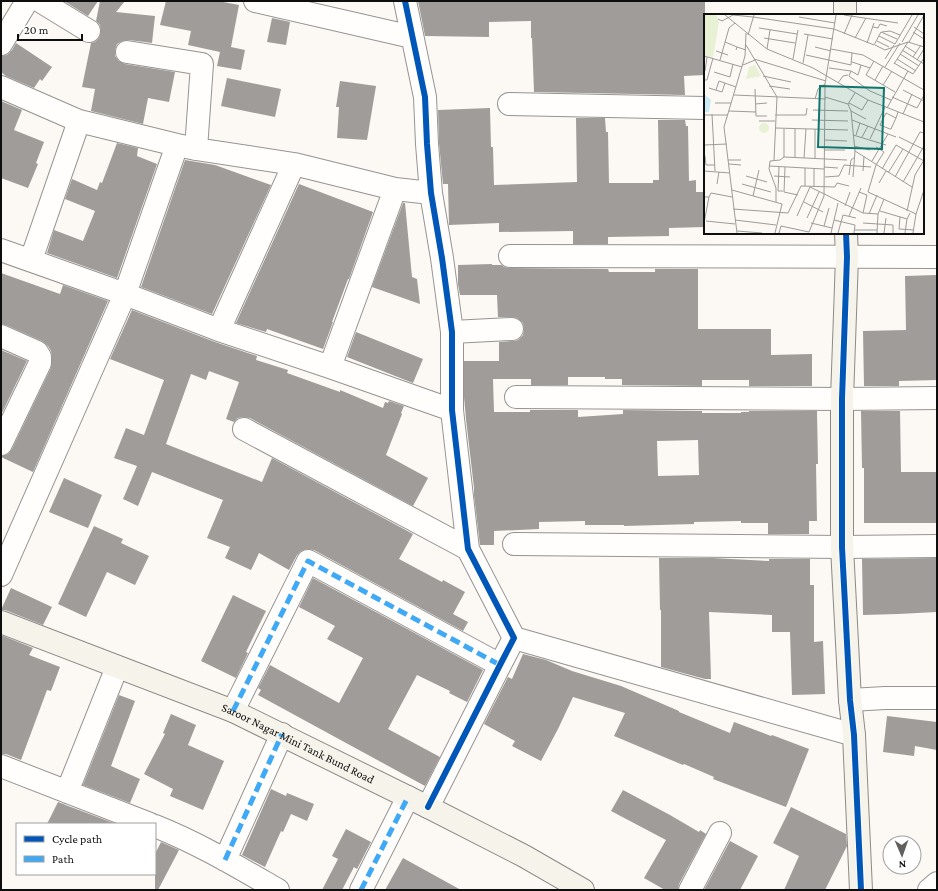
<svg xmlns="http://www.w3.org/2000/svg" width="938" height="891" font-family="'Crimson Pro',serif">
<rect width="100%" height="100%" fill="#fcf9f4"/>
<path fill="#9f9c99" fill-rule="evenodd" d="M64 1H98L88 16Z
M100 1H125L116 12 155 16 152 43 129 40 122 41 117 44 115 50V56L119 61 125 64 175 72 169 102 148 98 143 124 91 111 95 89 82 87 91 43 95 42 99 38 101 32 100 25 96 21Z
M166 1H218L239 5 231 47 245 50 241 70 217 66 220 52 188 45 191 31 160 25Z
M418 1H705V75L684 76 685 95 534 92 532 38H531V21L489 22V37L425 36Z
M272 18 290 22 286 45 267 42Z
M16 43 52 67 42 81 40 79 34 88 6 76 1 72V56L7 55 12 50Z
M227 78 281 89 275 117 221 106Z
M340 81 376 86 367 140 337 138 339 107H336Z
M1 101 22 110 14 130 44 142 36 163 38 164 28 188 1 178Z
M490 108 491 147H493L494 185 577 182 576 118H605L606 132H608L609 183H653V180H659L658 120H685L686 126H688L689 181 696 180V192H705V227L669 228V236L608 237V244H573V231L499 232V223L449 225 448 184H443L439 143 438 110Z
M117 143 138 148 137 156 157 164 117 278 47 253 54 230 83 241 95 211 65 199 72 179 97 190 100 182 102 183Z
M185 160 215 165 271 185 212 314 141 287Z
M299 184 373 212 349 279H348L332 322H333L323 349 267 329 266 332 236 323Z
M403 203H405L412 277 417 279 420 304 372 287Z
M492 264V265H502L504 267 510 268 608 269 609 272H655V269H698V329H771V355L812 354V386H749V380H702V386L622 385V379H605V377H568V385H531V379H493L494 412H530V410H578V417L623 414V410L702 411V413H741V412H749V411H817L818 464H816L817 521H809V534H768V523H741V521L694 522V524L624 526V525H585V521L539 522V529L494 531V545H480L474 495V488L466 419 464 397V361H499V342L513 341 518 340 523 335 524 329 523 323 517 318 511 317H498L497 295H460L458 284V265ZM698 440 699 475 658 476 657 441Z
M1 273 60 294 63 285 108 301 33 472 1 457V456L8 454 12 449 51 368 52 357 51 351 48 346 42 341 6 325 1 324Z
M936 275 937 380 899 381V386H864L863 331 906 330 905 276Z
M132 310 215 342 257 356 256 360 288 370 287 373 340 392V390L383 408 385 402 388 403 389 401 404 406 401 413 402 414 386 455 428 478 413 506 250 418 243 417 238 418 234 422 226 419 239 382 209 371 206 380 191 374 166 444 262 482 272 458 413 534 399 559 442 582 443 580 465 592 453 614 468 622 463 631 314 550 307 549 301 551 297 555 289 570 259 553 251 570 225 558 230 547 207 538 223 500 152 472 138 506 123 499 137 466 114 458 126 428 144 435 164 380 110 359Z
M356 332 423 359 413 383 347 357Z
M1 350 27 361 1 415Z
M861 411H900L901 472H937V523H864V468H862Z
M64 478 102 495 88 528 49 512Z
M94 526 123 539 121 543 149 556 135 585 107 572 86 617 58 604Z
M659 558H713L769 561V559H810V585H814V642L823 641 825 694 792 695 790 632H772V615L709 612 711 679H705L661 667V610H660Z
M937 558V612L898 614 863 615 862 559Z
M313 578 483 670 467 702 449 693 450 691 417 675 388 729 440 757 425 786 258 695 261 690 258 688 270 665 339 703 363 658 327 639 335 626 299 607Z
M11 588 52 607 43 625 5 610H1Z
M233 595 266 611 246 652 248 653 236 678 201 661Z
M1 635 33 648 29 655 60 667 51 691 47 690 21 760 6 754H1Z
M523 654 546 660 572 671 621 686 679 711V712L730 733 734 722 771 736 772 735 809 749 786 807 713 779 714 777 684 764 683 765 614 736 625 713 573 697 558 729 541 761 512 746 515 741 484 724 508 677 512 679Z
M119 695 135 701 111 766 140 779 130 803 83 785Z
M171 714 196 725 188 745 224 761 203 810 170 796 173 789 144 774 165 734 163 733Z
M887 716 937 722V750L915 746 914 756 883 752Z
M271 789 286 796 287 793 314 804 307 821 291 814 283 832 281 831 265 867 242 855Z
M623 790 670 815 699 832 700 830 706 834 679 884 678 890H665L644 878 666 840 611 811Z
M58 802 63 804 116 824H47Z
M791 807 846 834 847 846 825 890H784L799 856 773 843Z
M346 829 371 842 357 869 354 867 342 890H322L338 859 332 856Z
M730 841 758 856 740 890H704Z
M161 842 179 850 158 890H155V854Z
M403 858 461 890H385Z"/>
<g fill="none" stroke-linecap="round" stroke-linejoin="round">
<g stroke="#959492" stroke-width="24">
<path id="street" d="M40 1 89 31
M255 1 412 37
M405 1 425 97 427 144 431 193 442 258 452 332V410L468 549 514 638 500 665 428 807
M1 44 27 1
M127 52 202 64 196 149
M1 87 79 121 177 145 196 149 294 164 395 189 431 193
M509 104 705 108
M1 250 125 294 219 330 330 367 452 410
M510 256 937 257
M31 260 79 121
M219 330 294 164
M452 332 512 329
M1 336 37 352 40 357V363L1 444
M330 367 395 189
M516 397 842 399 937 398
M244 429 468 549
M514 544 842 547 937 546
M1 575 125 294 177 145
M514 638 854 735
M850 700 885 698H937
M233 711 308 561 500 665
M1 766 150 824
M67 792 117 667
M155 826C198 843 238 867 278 890
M225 860 282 734
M361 890 408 797
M690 890 720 833
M929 890 937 883"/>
</g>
<g stroke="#8c8a88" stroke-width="24">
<g id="secondary">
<path d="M845 1V15"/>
<path d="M846 233 847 257 842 399V547L850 700 854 735 861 890"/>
<path id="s1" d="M1 622 233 711 428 807 524 856 583 890"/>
</g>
</g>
<use href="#street" stroke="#fffefd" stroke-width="22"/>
<use href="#secondary" stroke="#f5f3ea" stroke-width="22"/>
<path stroke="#3fa9f5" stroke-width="5" stroke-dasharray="10 5" stroke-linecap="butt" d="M233 711 308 561 500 665
M225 860 282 734
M361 890 408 797"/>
<g stroke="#fff" stroke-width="8">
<path id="cycleway" d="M405 1 425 97 427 144 431 193 442 258 452 332V410L468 549 514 638 500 665 428 807
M846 233 847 257 842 399V547L850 700 854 735 861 890"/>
</g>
<use href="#cycleway" stroke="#0057b8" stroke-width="6"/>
</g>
<g text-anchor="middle" stroke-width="4" stroke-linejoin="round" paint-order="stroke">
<g font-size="12" fill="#0e0e0e" stroke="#fff">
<text dy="4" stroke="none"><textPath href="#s1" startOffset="321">Saroor Nagar Mini Tank Bund Road</textPath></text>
</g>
</g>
<g transform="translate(704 14)">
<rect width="220" height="220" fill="#fcf9f4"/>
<path d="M0 1H12L15 8 9 44 0 42ZM51 51 57 62 42 65 45 53ZM55 114a5 5 0 1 1 10 0a5 5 0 1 1-10 0Z" fill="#e8f1d4"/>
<path d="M0 80 7 86 5 98H0Z" fill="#caeaf6"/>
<path fill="none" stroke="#9d9b98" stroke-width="1" d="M21 1 63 35 109 54 164 86 220 108M140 1 194 9M95 3 131 9M14 5 18 7 29 1 49 3 130 15 170 31 177 18 193 25M169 13 174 14 176 10 183 12M210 13 220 20M55 14 93 20M178 18 186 17 196 21M209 18 220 25M100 20 129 25M140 20 148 1M44 21 50 1M175 22 191 30 208 1M60 24 91 29M151 24 162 4M173 27 185 33M21 28 33 33M198 28 214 1M205 28 220 1M163 29 170 9M42 31 73 83 70 146M171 31 181 36 204 28 220 33M201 32 212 39M111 33 127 37M63 35 66 16M127 35 159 41 220 76M32 36 33 33 42 36M198 36 220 50M12 37 24 41M196 40 215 52M102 41 147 51 148 39M0 42 38 53M209 43 217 31M50 45 122 67M89 45 94 16M181 45 190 31M193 45 212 57M16 46 25 14 31 9M213 46 220 35M170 47 162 61 191 78M148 48 166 54M99 49 104 21M190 49 209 60 220 44M190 50 204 28M39 51 51 46M181 53 196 29M125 54 147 57 154 61 157 51M1 57 3 43M147 57 145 62 166 77 187 86M10 58 26 63 29 50M59 62 87 68M0 66H3L9 44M171 66 179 52M134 69 139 62 144 61M179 71 188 57M65 72 86 75M5 74 18 78 21 69M51 75 52 102H63M12 76 15 67 32 73M199 76 220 87M30 81 122 85M121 83 144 90M188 83 213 94 220 81M111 85 114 75 121 70M11 89H27M145 89 158 96 164 86M51 90 63 89M183 94 204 57M109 96 144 97M25 97 52 98M147 97 162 105M8 100 11 157M199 100 208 80M0 101H24M71 101H102L103 94M192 104 182 99 176 111 186 115H187L192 104 194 98M108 106 144 107M148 106 192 123M55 107H71M71 114 144 116M149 121 182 131M152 121 156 109M158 123 164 112M195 123 219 135M166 125 181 93M121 126 143 127M0 131 23 130M150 132 166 136M172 133 180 138 172 151 164 178 212 200M120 136H141M151 137 208 173M1 142 2 151H11M80 143V115M91 144V115M100 144 102 115M111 144V115M24 146H37M168 147 184 120M25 150 37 151M65 152 120 155M75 153 74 177H79M81 153 80 178 94 181M120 153 134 154M178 155 192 131 220 147M0 157 26 159M159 157 160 142M184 159 199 135M145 161 147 146 151 143M42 162 63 168M70 162 86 163M121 163 135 162 140 151 167 153M149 163 151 137 147 97 144 90 151 79M191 163 216 118 220 119M199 168 220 132M175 169 182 157M13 170 15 158M38 170 67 178M101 172V154M110 172V155M28 176 78 190 71 219M155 178 163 181 159 199M49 182 55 156M0 183H5L7 179 28 183M72 188V174L65 155 66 147 76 146 80 143 143 146M100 188 119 198M141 192 146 178M29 195 84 199 97 172 131 173 133 169 145 172M176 197 203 205 206 199M203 197 211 161 220 146M165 200 173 181M93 202 106 173 159 199 174 200 180 185M145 202 157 174M196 203 195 215 210 216M103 204 115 178M31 206 72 211M130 206 151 211 150 219M2 207 31 210M0 209 5 183M107 209 128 214M159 209 189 211V219M120 212 125 194M151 216H173M33 217 58 219M33 219 20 113 41 42 42 19M75 219 77 212 105 218 120 182 121 70 132 1M127 219 134 189M134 219 139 201 152 204M173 219 174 200M180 219 182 204M201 219 203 205M209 219 212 200 220 176"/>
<path fill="#0f766e" fill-opacity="0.15" stroke="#0f766e" stroke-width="2" d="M116 72 180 74 178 135 114 133Z"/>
<rect width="220" height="220" fill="none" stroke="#0e0e0e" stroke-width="2"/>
</g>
<rect width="938" height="891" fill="none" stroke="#0e0e0e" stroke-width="4"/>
<rect x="16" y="823" width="140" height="52" fill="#ffffff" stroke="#9f9f9f"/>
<rect x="24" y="836" width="20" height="6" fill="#0057b8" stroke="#9f9f9f"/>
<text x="52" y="843" font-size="12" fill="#0e0e0e">Cycle path</text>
<rect x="24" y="856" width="20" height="6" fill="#3fa9f5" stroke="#9f9f9f"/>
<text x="52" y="863" font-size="12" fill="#0e0e0e">Path</text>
<g transform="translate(902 855) rotate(178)"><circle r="19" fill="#ffffff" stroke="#9f9f9f"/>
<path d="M0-3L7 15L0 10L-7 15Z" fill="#61605e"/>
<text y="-6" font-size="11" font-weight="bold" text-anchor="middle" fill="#0e0e0e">N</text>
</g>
<path d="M18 34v6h64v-6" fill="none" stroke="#0e0e0e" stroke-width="2"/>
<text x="24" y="34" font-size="12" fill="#0e0e0e" stroke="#ffffff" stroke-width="3" paint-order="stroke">20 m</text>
</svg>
